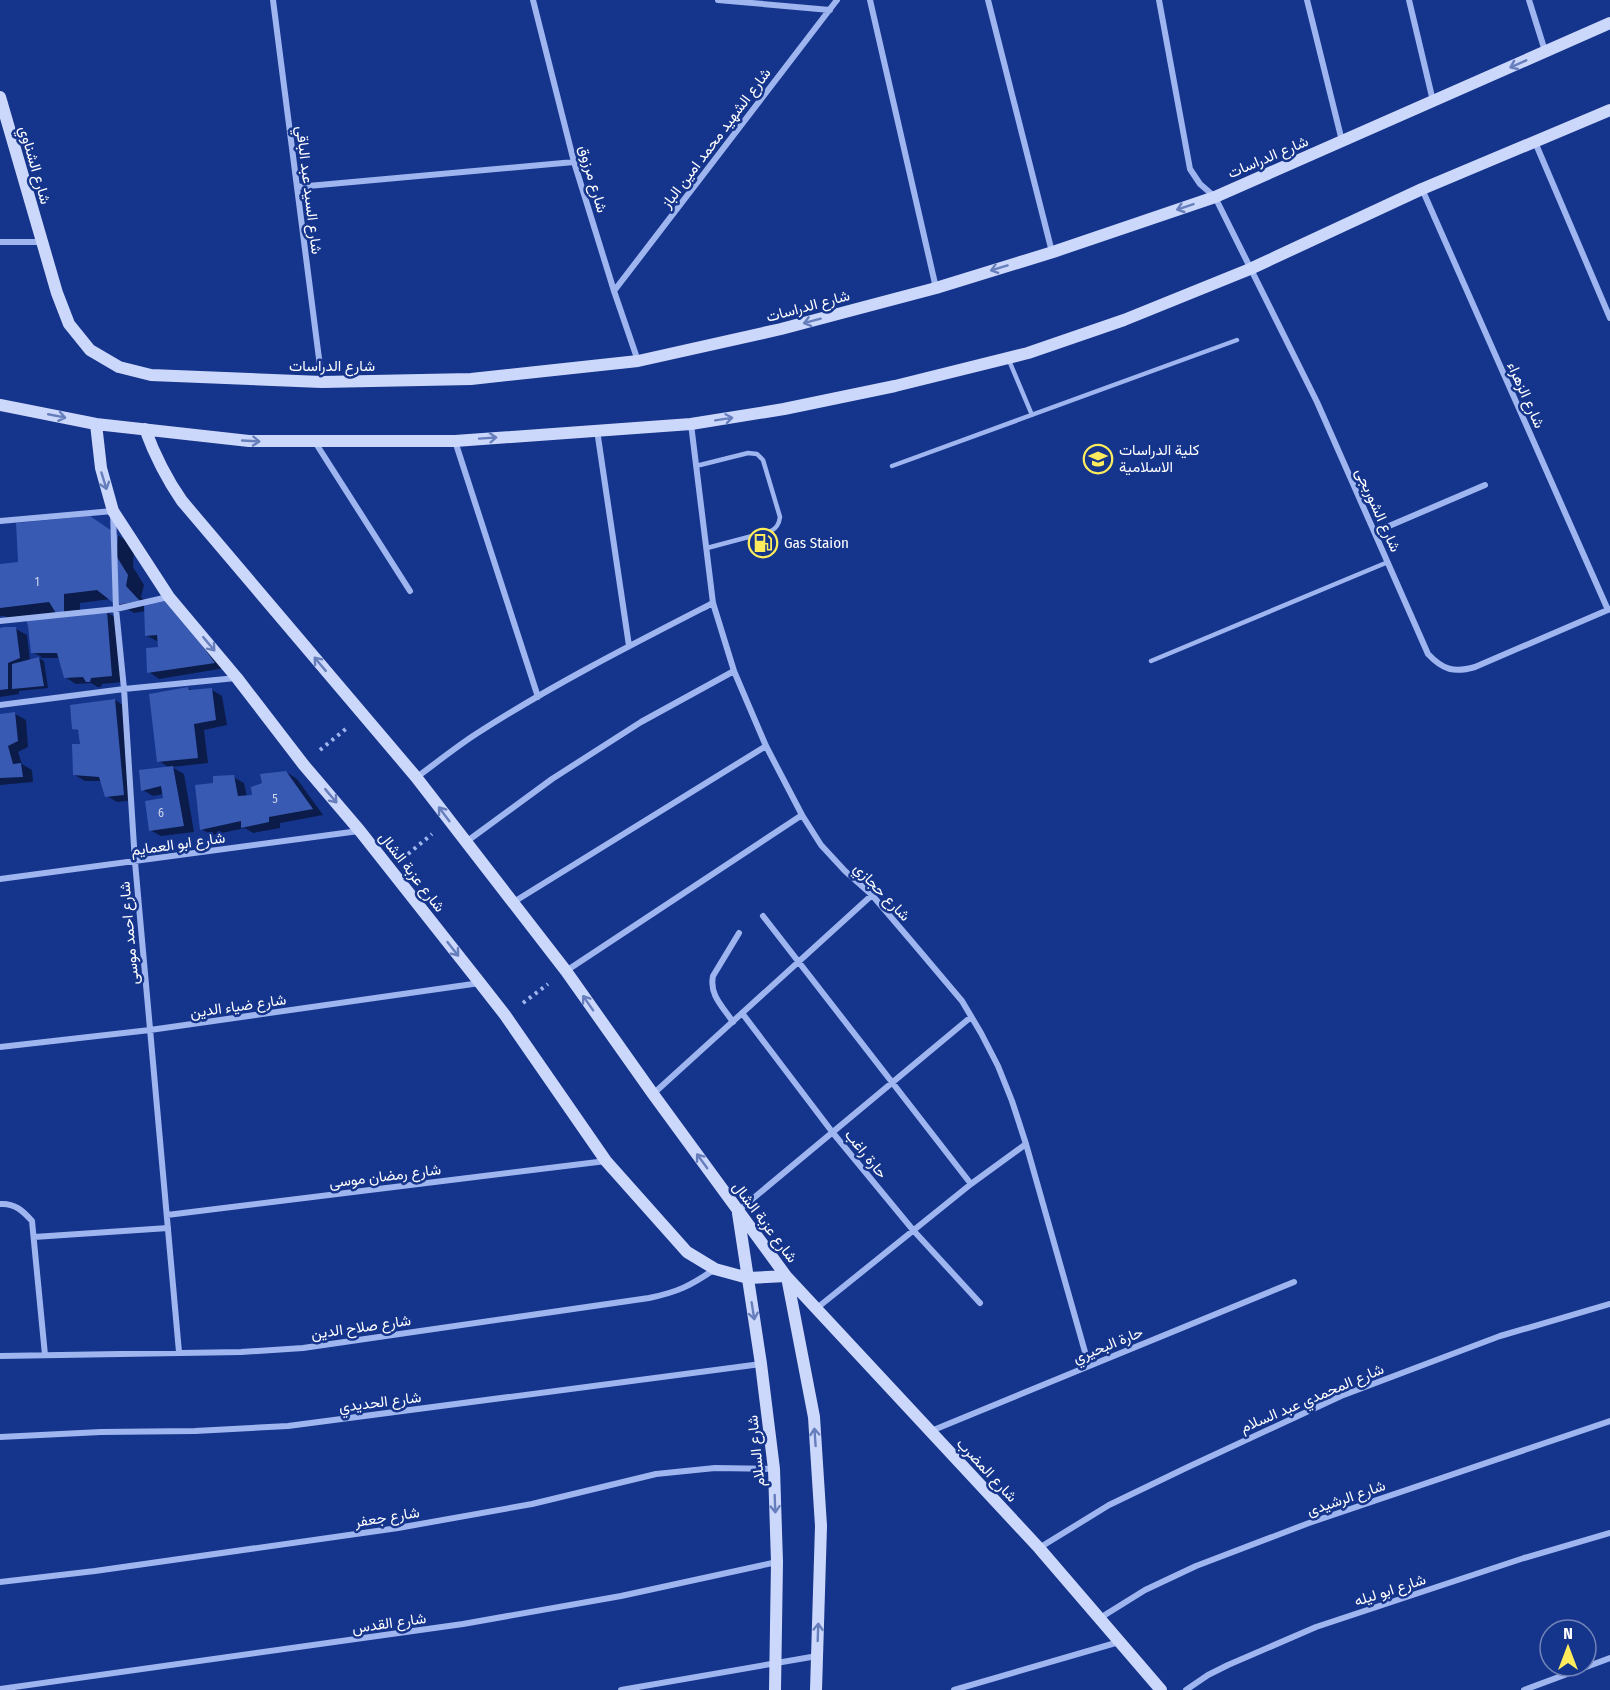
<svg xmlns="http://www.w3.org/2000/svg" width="1610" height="1690" font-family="'Fira Sans Condensed',Vazirmatn,sans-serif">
<rect width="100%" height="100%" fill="#15348b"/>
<path fill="#0007" d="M90 517 134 546 133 567 144 585 141 597 149 604 168 601 225 668 159 679 149 672 159 648V642L147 636 146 611 134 613 111 599 80 603V615L106 612 117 618 122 682 102 684 101 687H98L91 683 76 684 65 677 60 658H39L42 657 32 652 65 617 57 612 9 618 5 616H0V566L20 563Z
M16 629 27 635 30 661 39 658 44 661 48 688 19 691V694L0 697V630Z
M188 688 193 691 212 690 222 696 227 725 204 730 208 763 172 767 184 774 194 832 161 836 150 830 164 800 163 794 153 796 143 790 170 768 159 761Z
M115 700 126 707 134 800 117 802 107 796 102 781H85L75 775 82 745 80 732 73 728Z
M15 714 26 720 28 747 18 752 22 764 32 770 33 782 0 785V716Z
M286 772 297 779 323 815 280 823V828L253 833 245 828 212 835 201 829 215 785 233 777 244 783 247 797 254 796Z"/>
<path fill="#395ab2" d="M90 516 118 535 117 557 128 575 126 586 140 601 116 605 97 590 64 594V615L56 613 49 602 0 608V564L18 562 16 523Z
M168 599 215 663 147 673 146 648 158 647 157 635 145 636 144 603Z
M107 611 112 676 91 678 90 682H86L83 677 64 678 57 653H31L28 626 26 619Z
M4 627H16L20 658 8 663V689L0 690V628Z
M39 657 44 686 12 689V664Z
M188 687 189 690 212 688 216 720 194 724 198 758 157 762 149 694Z
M115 699 124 795 105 797 99 777 73 775 72 744H80L78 730 72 729 70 705Z
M15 712 18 741 8 746 13 764 21 763 23 777 0 778V714Z
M173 766 184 826 149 831 145 801 163 798 161 786 141 791 139 770Z
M286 771 313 809 269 817V822L241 828V821L200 830 195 785 213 783V776L234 775 238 796 252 795 251 787 262 783 260 774Z"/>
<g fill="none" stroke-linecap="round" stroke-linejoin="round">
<path stroke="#9eb5ef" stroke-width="4" stroke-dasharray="3 4.5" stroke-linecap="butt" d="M320 750 347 728
M408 854 432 834
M523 1003 548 984"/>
<path stroke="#9eb5ef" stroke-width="4.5" d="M1008 358 1032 415
M696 466 748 453 757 454 763 460 780 517C779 524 777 528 771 531L707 548
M892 466 1237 340
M1151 661 1388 562"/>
<path stroke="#9eb5ef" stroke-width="6" d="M273 0 322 382
M533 0 574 162 614 291 638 361
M718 0 830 10
M870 0 936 288
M988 0 1052 252
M1159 0 1190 169 1200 184 1215 197 1317 402 1428 654C1443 670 1454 673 1475 667L1610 609
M1307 0 1342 141
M1409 0 1433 101
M1529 0 1545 51
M1535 142 1610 318
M297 187 574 162
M1422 189 1608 610
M0 242H41
M614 291 837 0
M691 424 713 603 734 671 766 746 802 815 821 845 845 871 872 895 913 943 962 1001 981 1033 998 1066 1012 1101 1026 1144 1089 1366
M597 430 629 646
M455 441 538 697
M315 442 410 591
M0 521 113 511 116 609 124 689 135 862 179 1352
M1375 532 1485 485
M0 621 116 609 168 597
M0 705 124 689 236 678
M417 777C436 763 456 747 476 734 552 685 633 644 713 603
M466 842 552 779 641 722 734 671
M0 879 359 831
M512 903 766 746
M763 916 971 1184
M566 971 802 815
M742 1013 833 1133 913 1230 980 1303
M733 1022C723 1007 709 995 713 976L739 933
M0 1047 150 1030 480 983
M653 1094 872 895
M0 1204C15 1203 23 1211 32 1221L45 1355
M738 1211 971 1017
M167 1215 606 1161
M34 1237 168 1228
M817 1308 971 1184 1026 1144
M0 1356 241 1352 303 1348 649 1298C678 1292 690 1286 715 1269
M931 1431 1294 1282
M0 1437 101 1432 195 1431 288 1426 761 1364
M1039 1548 1109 1505 1188 1467 1341 1396 1500 1336 1610 1304
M0 1582 95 1571 398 1528 532 1504 656 1474 715 1468 774 1469
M1100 1618 1145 1590 1196 1566 1309 1523 1610 1421
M0 1689 463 1624 621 1596 777 1562
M621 1690 817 1656
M954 1690 1119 1642
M1186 1690 1208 1675 1228 1665 1316 1627 1524 1558 1610 1533
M1524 1690 1610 1658"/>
<path stroke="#ccd8fb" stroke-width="12" d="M0 97 57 293 69 324 90 350 119 367 151 375 322 382 471 379 638 361 781 329 936 288 1053 252 1215 197 1610 23
M0 405 96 424 249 441H455L691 424 784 409 895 386 1028 353 1124 320 1250 269 1422 189 1610 110
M96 424 101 468 113 511 169 597 237 678 303 764 360 831 480 983 505 1015 606 1161 687 1252 715 1269 748 1278 786 1276
M145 429C155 456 166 478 182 501L416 777 566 971 653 1094 786 1276 1039 1548 1161 1690
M738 1213 761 1364 774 1469 777 1562 775 1690
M787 1277 814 1417 821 1526 816 1690"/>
</g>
<defs><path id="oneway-shaft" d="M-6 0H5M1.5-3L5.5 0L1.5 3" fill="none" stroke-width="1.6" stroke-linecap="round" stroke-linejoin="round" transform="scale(1.5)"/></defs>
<g stroke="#677ebd">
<use href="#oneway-shaft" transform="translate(1518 64) rotate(156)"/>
<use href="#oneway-shaft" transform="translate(1185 207) rotate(161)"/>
<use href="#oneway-shaft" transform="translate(999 268) rotate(163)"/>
<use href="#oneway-shaft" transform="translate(812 321) rotate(165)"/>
<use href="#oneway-shaft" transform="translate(57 416) rotate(11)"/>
<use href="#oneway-shaft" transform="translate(724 419) rotate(-9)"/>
<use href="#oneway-shaft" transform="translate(488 438) rotate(-4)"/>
<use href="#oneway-shaft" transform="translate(251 441) rotate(3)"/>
<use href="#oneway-shaft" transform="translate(104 481) rotate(73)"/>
<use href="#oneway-shaft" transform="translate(209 644) rotate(50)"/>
<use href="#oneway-shaft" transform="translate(320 664) rotate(-130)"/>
<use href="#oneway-shaft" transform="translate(331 796) rotate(50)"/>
<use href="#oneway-shaft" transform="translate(444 814) rotate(-127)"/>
<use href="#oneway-shaft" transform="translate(453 949) rotate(52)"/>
<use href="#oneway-shaft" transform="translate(588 1003) rotate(-125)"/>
<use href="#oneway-shaft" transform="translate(702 1161) rotate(-126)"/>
<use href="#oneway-shaft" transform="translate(753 1311) rotate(81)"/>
<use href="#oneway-shaft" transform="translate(815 1437) rotate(-94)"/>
<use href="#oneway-shaft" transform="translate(775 1504) rotate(88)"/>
<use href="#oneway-shaft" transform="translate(818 1632) rotate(-88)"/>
</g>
<defs>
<g id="university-ring" transform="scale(1.5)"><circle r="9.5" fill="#15348b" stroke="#ffec5c" stroke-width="1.5"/><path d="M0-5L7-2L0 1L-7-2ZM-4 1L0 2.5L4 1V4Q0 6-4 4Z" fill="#ffec5c"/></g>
<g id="fuel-ring" transform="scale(1.5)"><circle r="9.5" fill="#15348b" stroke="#ffec5c" stroke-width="1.5"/><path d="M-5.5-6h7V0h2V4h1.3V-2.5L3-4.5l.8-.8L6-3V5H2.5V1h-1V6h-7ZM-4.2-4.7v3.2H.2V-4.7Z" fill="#ffec5c"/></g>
</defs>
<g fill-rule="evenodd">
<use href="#university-ring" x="1098" y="459"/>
<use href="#fuel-ring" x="763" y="543"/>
</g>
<g text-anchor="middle" stroke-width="5" stroke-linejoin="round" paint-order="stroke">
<g font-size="12" fill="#ced6ec">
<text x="37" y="586">1</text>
<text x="275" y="803">5</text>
<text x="161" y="817">6</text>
</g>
<g font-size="15" fill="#fff" stroke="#15348b">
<text transform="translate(716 138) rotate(-53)" y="5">شارع الشهيد محمد امين الباز</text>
<text transform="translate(1268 157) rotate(-23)" y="5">شارع الدراسات</text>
<text transform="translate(35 165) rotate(74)" y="5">شارع الشناوي</text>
<text transform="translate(593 179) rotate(74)" y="5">شارع مرزوق</text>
<text transform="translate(309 190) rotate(83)" y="5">شارع السيد عبد الباقي</text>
<text transform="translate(808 306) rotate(-15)" y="5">شارع الدراسات</text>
<text x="332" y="371">شارع الدراسات</text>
<text transform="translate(1526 395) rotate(66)" y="5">شارع الزهراء</text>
<text transform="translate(1378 510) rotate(66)" y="5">شارع الشوربجى</text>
<text transform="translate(178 844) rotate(-8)" y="5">شارع ابو العمايم</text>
<text transform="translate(412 872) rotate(52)" y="5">شارع عزبة الشال</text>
<text transform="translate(882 892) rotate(46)" y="5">شارع حجازي</text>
<text transform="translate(129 933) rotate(-95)" y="5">شارع احمد موسى</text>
<text transform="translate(238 1006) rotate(-8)" y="5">شارع ضياء الدين</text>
<text transform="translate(866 1154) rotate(51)" y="5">حارة راغب</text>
<text transform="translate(385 1176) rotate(-7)" y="5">شارع رمضان موسى</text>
<text transform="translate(765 1222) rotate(53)" y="5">شارع عزبة الشال</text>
<text transform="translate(361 1327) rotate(-8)" y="5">شارع صلاح الدين</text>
<text transform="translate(1108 1345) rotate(-22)" y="5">حارة البحيري</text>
<text transform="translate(1312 1398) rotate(-23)" y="5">شارع المحمدي عبد السلام</text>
<text transform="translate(380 1402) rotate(-7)" y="5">شارع الحديدي</text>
<text transform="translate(756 1451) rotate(-96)" y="5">شارع السلام</text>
<text transform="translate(987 1470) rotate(47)" y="5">شارع المضرب</text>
<text transform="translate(1346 1498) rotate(-19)" y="5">شارع الرشيدى</text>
<text transform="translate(387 1517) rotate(-9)" y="5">شارع جعفر</text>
<text transform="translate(1390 1590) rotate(-18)" y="5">شارع ابو ليله</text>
<text transform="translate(389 1623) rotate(-8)" y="5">شارع القدس</text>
</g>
<g font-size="15" fill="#fff" stroke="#15348b" text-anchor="start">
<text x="1119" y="455">كلية الدراسات<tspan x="1119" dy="17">الاسلامية</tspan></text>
<text x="784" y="548">Gas Staion</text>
</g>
</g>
<g transform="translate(1568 1648)"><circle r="28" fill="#15348b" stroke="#7385b9" stroke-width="1.5"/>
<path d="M0-4.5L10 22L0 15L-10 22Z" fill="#ffec5c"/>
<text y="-9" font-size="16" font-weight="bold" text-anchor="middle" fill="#ffffff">N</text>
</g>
</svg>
